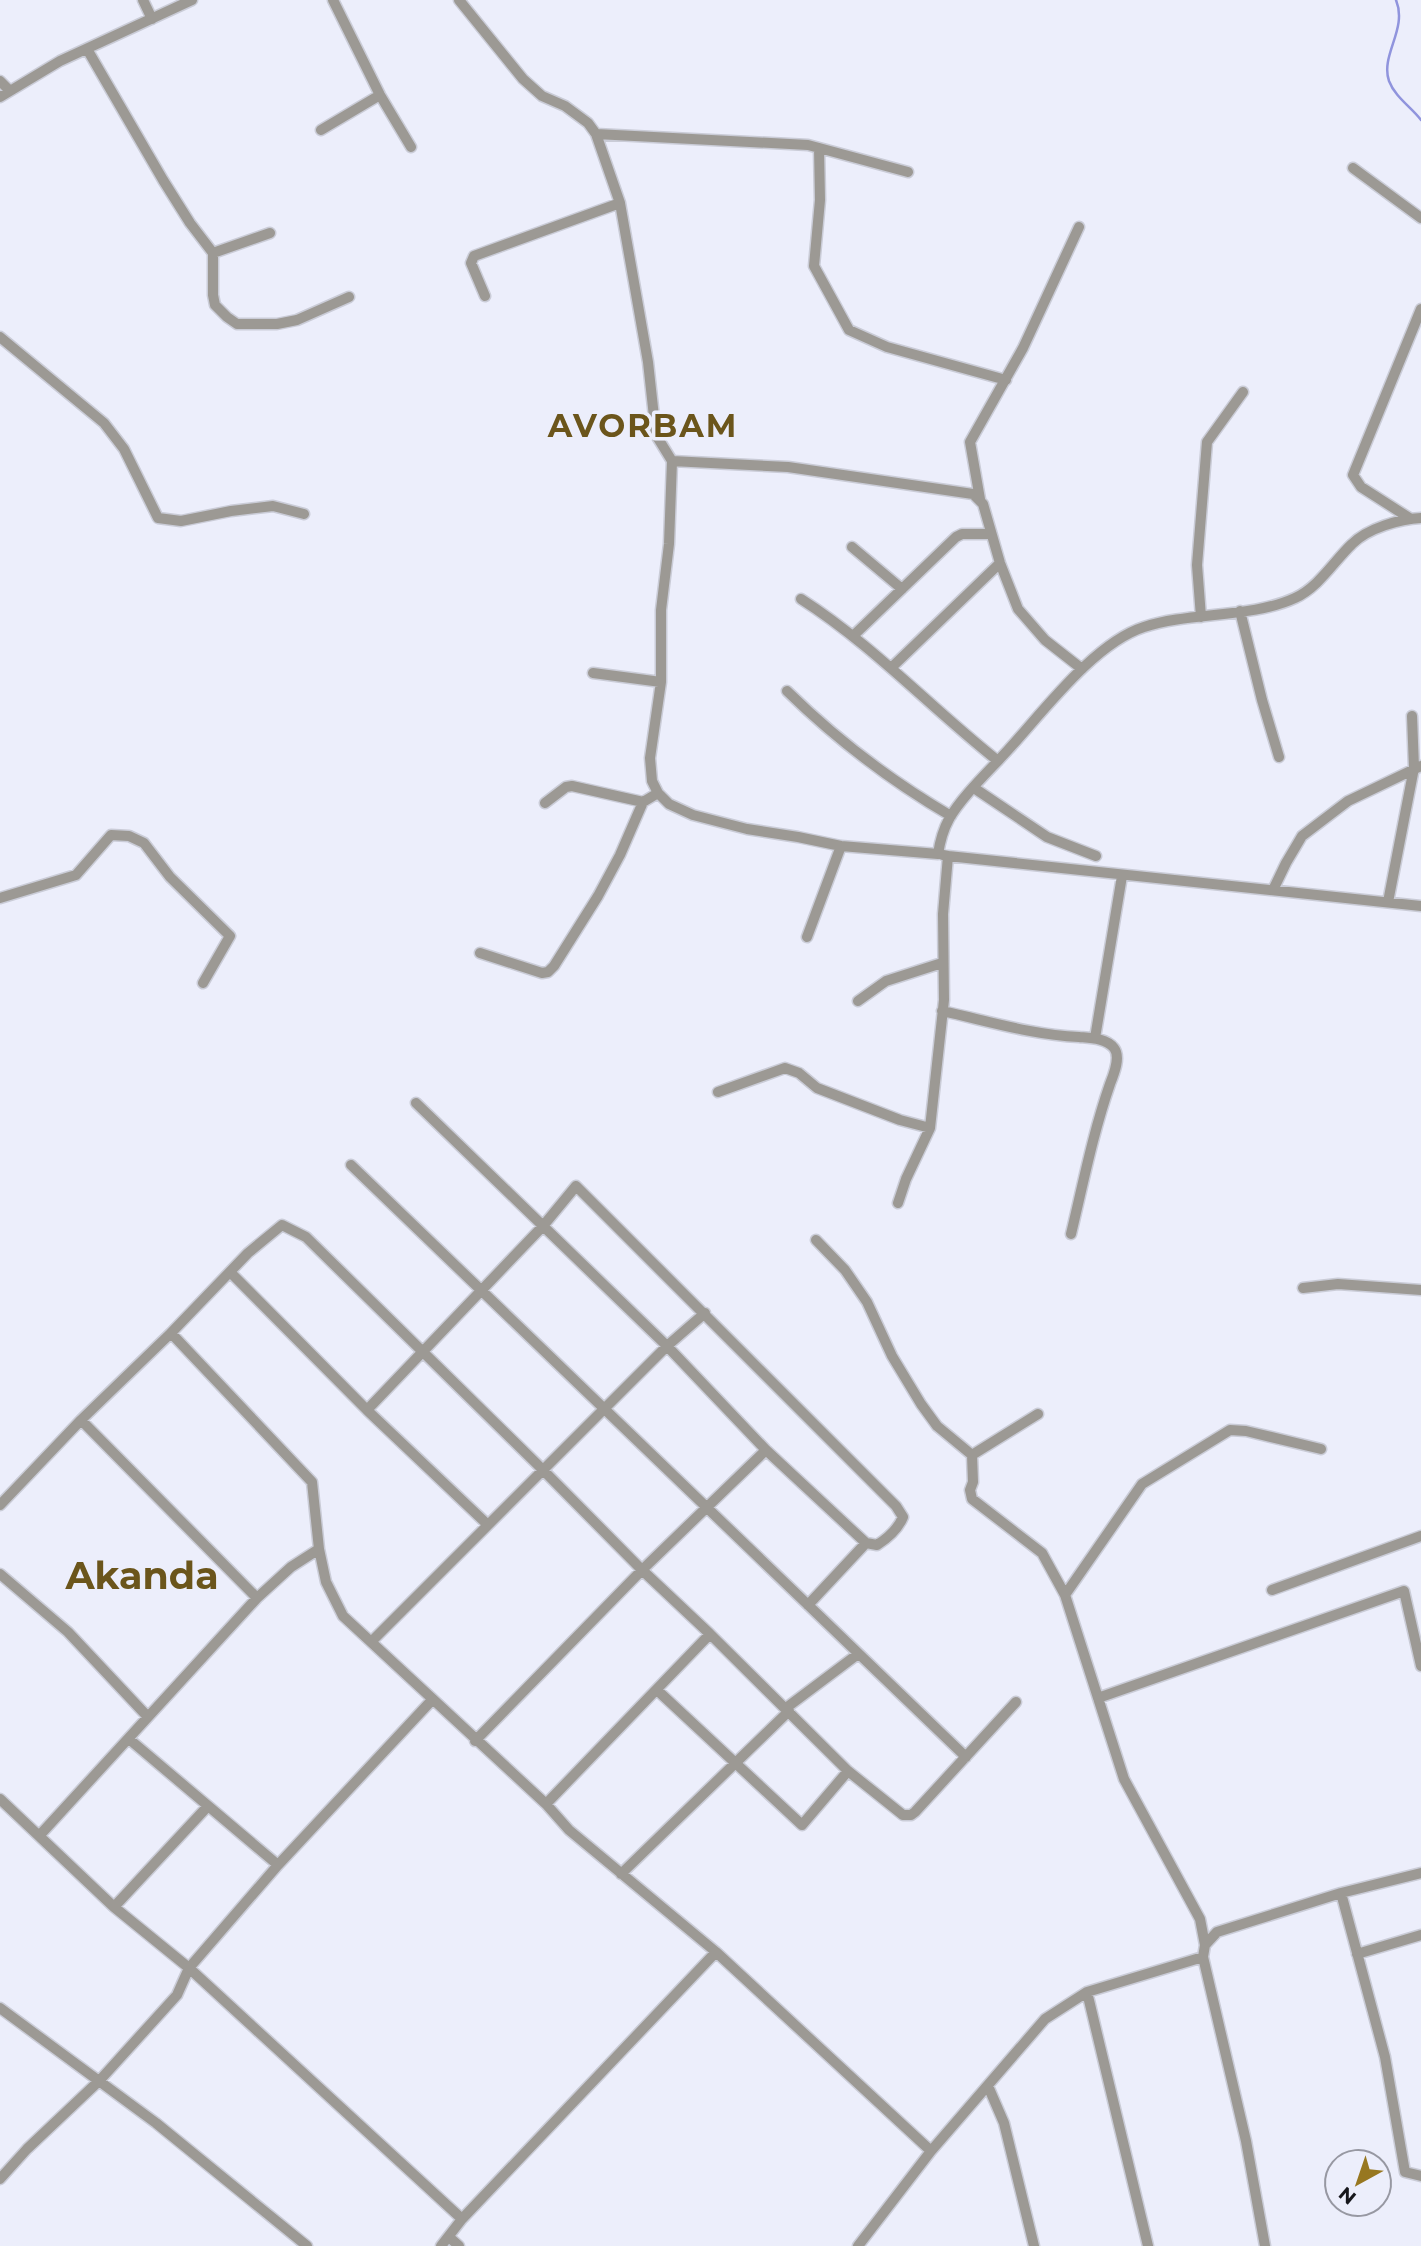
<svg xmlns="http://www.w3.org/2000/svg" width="1421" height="2246" font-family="Montserrat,sans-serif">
<rect width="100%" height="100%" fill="#eceefb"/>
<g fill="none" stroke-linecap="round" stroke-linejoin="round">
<path stroke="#9094dd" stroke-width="2.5" d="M1396 0C1408 29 1380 55 1389 81 1395 97 1411 107 1421 120"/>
<g stroke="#caccd7" stroke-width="13">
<path id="minor" d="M143 0 152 19
M333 0 380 95 411 147
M459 0 523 79 542 96 565 106 588 123 596 134 620 203 648 362 656 435 672 461 669 544 661 610V682L650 758 652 781 658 793 669 804 693 815 747 829 798 837 841 846 938 854C940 841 943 830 949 819 962 796 990 770 1008 750 1043 712 1094 643 1144 627 1189 612 1252 618 1295 598 1319 587 1334 561 1352 544 1368 528 1400 519 1421 518
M87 49 163 180 190 223 213 253V295L215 305 227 317 237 324H277L297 320 349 297
M0 81 9 90
M0 97 60 61 192 0
M321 130 380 95
M596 134 808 145 908 172
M819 148 820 200 814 266 849 330 887 347 1006 380
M1353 168 1421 218
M213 253 270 233
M485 296 471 263 474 256 620 203
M0 337 104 423 124 449 158 518 181 521 231 511 273 506 304 514
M672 461 788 467 973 494 983 504 1000 563 1018 609 1045 640 1082 669
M980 499 970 442 1023 348 1079 227
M1411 519 1361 487 1353 475 1421 309
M852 547 902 589
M801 599C873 645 931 708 998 761
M1240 611 1262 700 1279 757
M1201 617 1197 565 1207 442 1243 392
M853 636 956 537 962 534H991
M891 668 1000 563
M593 673 661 682
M787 691C837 740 891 781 951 816
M974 788 1047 837 1096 856
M545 803 566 787 572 786 643 802
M948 856 1421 906
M1273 890 1286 863 1302 836 1348 801 1421 766
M0 898 76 875 111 835 129 836 144 843 170 877 230 936 203 983
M1388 902 1414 768 1412 716
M807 937 841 846
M480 953 542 973 548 972 554 966 598 896 620 855 643 802 658 793
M858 1001 886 981 942 963
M942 1011C988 1021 1032 1035 1079 1037 1090 1038 1106 1038 1114 1048 1121 1057 1114 1074 1110 1084 1093 1133 1083 1184 1071 1234
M1095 1038 1122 876
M718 1092 785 1068 799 1073 817 1088 900 1120 930 1128
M351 1165 966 1757
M898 1203 906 1179 930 1128 944 1000 943 914 948 856 943 855
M816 1240 845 1270 867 1302 892 1356 921 1404 937 1426 972 1455 973 1482 970 1490 972 1499 1042 1553 1065 1595 1124 1779 1200 1919 1205 1945
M230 1272 367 1410 487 1524
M1303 1288 1338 1284 1421 1290
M171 1333 312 1482 319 1549 326 1582 343 1616 546 1804 569 1830 716 1952 931 2151
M367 1410 543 1226 576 1186 896 1506 903 1517C898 1529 888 1538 877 1545L866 1543 766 1450 667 1346 416 1103
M81 1420 257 1598
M972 1455 1038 1414
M0 1505 81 1420 171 1333 248 1253 282 1225 306 1237 542 1469 642 1570 710 1634 848 1771 903 1815H911L915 1812 1016 1702
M0 1574 68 1632 147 1716
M1272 1590 1421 1536
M1065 1595 1142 1484 1230 1430 1246 1431 1321 1449
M808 1605 866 1543
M372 1641 667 1346 705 1313
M657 1690 802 1825 848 1771
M1098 1698 1404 1591 1421 1666
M786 1708 858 1654
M129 1739 278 1865
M475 1741 642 1570 766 1450
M0 1799 114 1907 189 1968 462 2219 441 2246
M546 1804 710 1634
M39 1836 257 1598 291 1567 319 1549
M621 1874 789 1711
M1341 1893 1385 2057 1405 2172 1421 2176
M114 1907 208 1806
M1357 1954 1421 1935
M1203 1957 1246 2141 1265 2246
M1087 1992 1148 2246
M0 2008 156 2123 307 2246
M988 2086 1004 2123 1034 2246
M0 2179 27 2149 100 2080 177 1995 189 1968 278 1865 432 1700
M462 2219 716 1952
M449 2237 459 2246
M858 2246 931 2151 1045 2019 1087 1992 1203 1957 1205 1945 1217 1932 1341 1893 1421 1873"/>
</g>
<use href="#minor" stroke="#9c9994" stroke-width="10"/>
</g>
<g text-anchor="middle" stroke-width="7" stroke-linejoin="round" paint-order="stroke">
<g font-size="32" font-weight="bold" letter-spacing="2" fill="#6b551b" stroke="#eceefb">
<text x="643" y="437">AVORBAM</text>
</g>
<g font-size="38" font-weight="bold" fill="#6b551b" stroke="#eceefb">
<text x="142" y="1589">Akanda</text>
</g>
</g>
<g transform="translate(1358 2183) rotate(220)"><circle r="33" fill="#eceefb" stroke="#9798a2" stroke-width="2"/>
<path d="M0-5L12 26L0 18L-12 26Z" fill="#977720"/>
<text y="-10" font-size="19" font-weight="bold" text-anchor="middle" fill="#17171c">N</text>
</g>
</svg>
